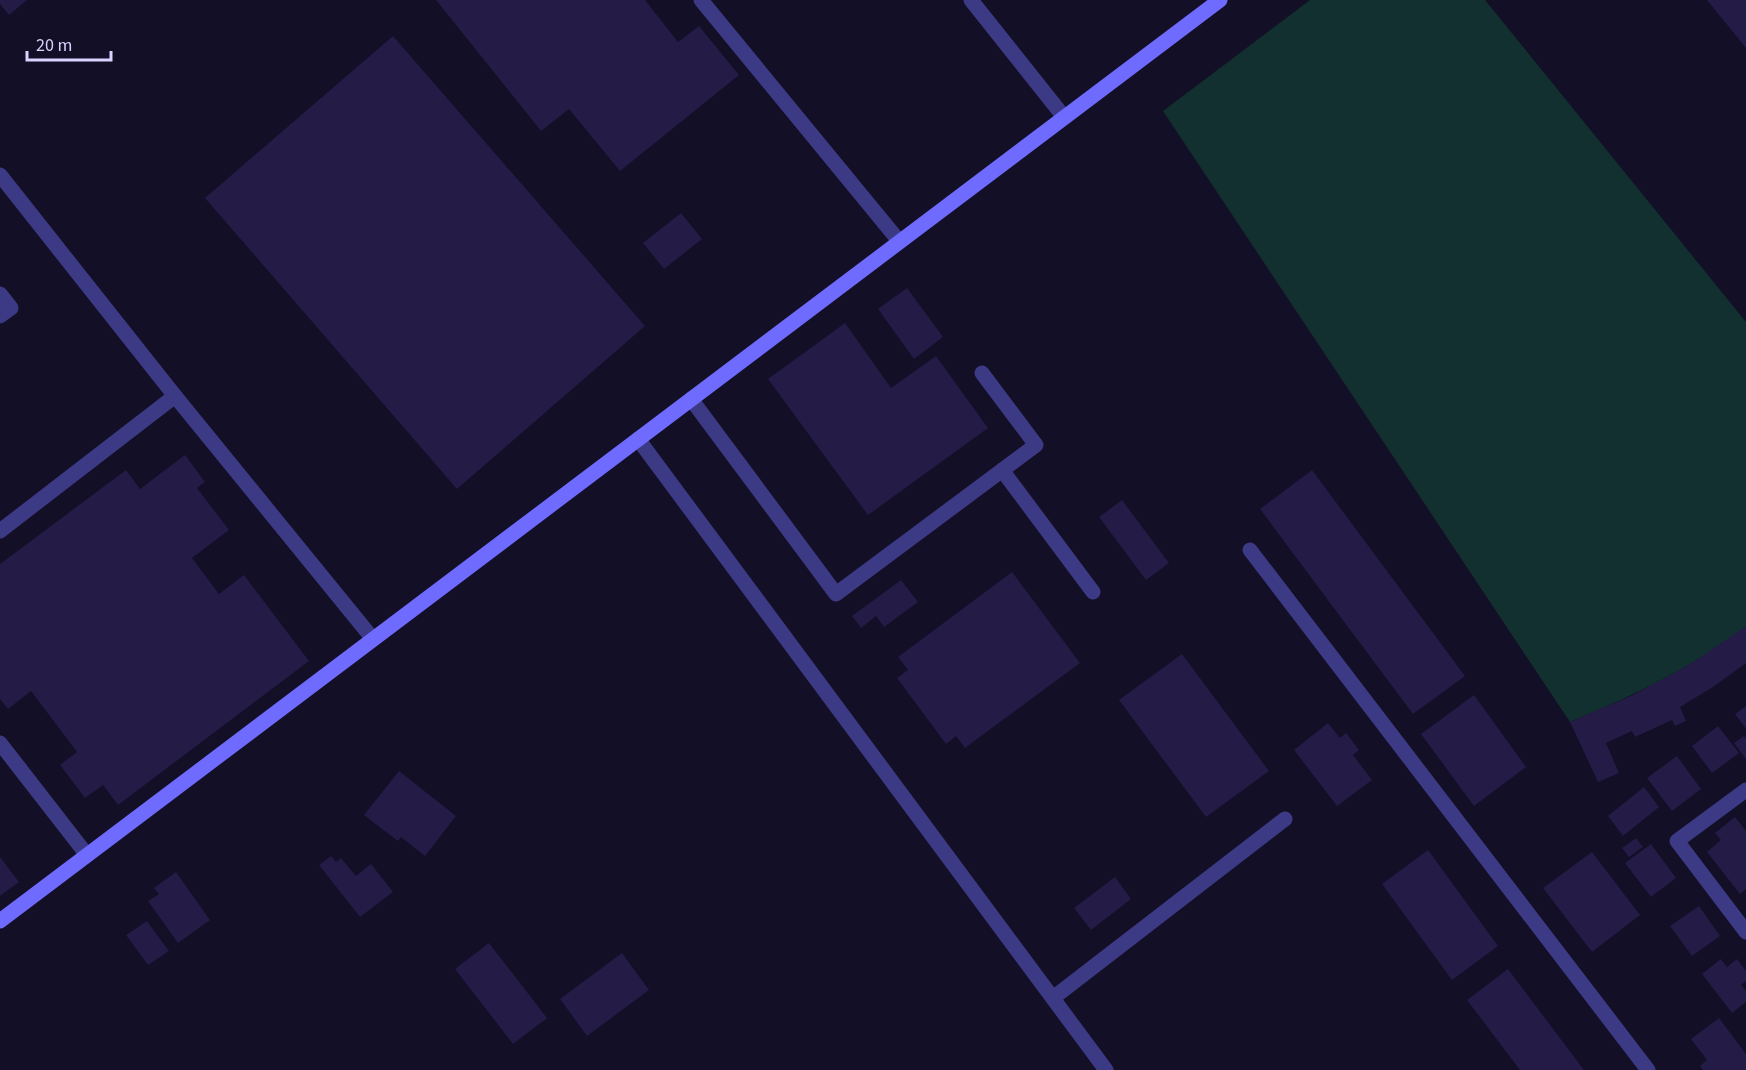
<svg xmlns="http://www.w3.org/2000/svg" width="1746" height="1070" font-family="'Source Sans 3',sans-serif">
<rect width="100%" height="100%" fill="#130f26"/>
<path fill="#12302f" d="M1310 0H1485L1746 322V626C1693 668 1632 696 1570 722L1163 111Z"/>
<path fill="#241b47" d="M0 0H27L9 15 0 4Z
M436 0H645L678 42 699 26 739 75 620 171 569 109 541 131Z
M1707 0H1746V48Z
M393 36 645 326 457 489 205 198Z
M681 213 702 239 664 269 643 243Z
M907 288 943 337 914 359 878 309Z
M845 323 891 388 936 356 988 428 868 515 768 379Z
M185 455 205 482 197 488 229 530 192 558 219 594 244 575 309 661 118 805 103 785 85 798 60 765 77 752 31 691 8 709 0 699V564L126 470 140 489Z
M1312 470 1465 676 1413 714 1260 509Z
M1122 500 1169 563 1146 580 1099 517Z
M1012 572 1080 663 965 748 956 736 946 744 897 678 908 670 898 657Z
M901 580 918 602 884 627 876 616 861 628 852 616Z
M1746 626V663L1713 687 1680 707 1686 721 1675 726 1672 720 1635 737 1632 731 1606 743 1619 773 1598 782 1570 722 1631 696 1689 665Z
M1182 654 1269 771 1206 817 1119 700Z
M1474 695 1526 767 1474 806 1421 734Z
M1746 706V729L1735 714Z
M1328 723 1340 738 1346 733 1359 750 1353 755 1372 780 1337 806 1294 750Z
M1718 726 1739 753 1712 773 1692 746Z
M1744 736 1746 739V759L1734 743Z
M1677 756 1701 789 1672 811 1647 778Z
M399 771 456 816 425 856 401 837 398 841 364 815Z
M1644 787 1659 807 1623 836 1608 816Z
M1735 817 1746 831V889L1740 894 1707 852 1721 840 1715 833Z
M1636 838 1643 847 1629 857 1622 848Z
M1651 844 1676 878 1651 897 1625 863Z
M1428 850 1498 946 1452 980 1382 884Z
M1592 852 1640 915 1592 952 1543 888Z
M331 856 336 862 341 858 356 876 371 864 393 892 360 917 319 865Z
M0 857 19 882 0 896Z
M176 872 210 920 178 943 148 901 159 894 154 888Z
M1115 877 1131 899 1091 930 1074 908Z
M1699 906 1720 936 1692 956 1670 926Z
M147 921 169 951 148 965 126 935Z
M489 943 547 1018 513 1044 455 969Z
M622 953 649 990 587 1036 560 999Z
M1721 959 1727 967 1737 959 1746 971V981L1741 985 1746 991V1002L1732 1013 1702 974Z
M1508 969 1584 1070H1520L1467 1000Z
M1719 1018 1746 1054V1070H1703L1700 1066 1707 1060 1691 1039Z"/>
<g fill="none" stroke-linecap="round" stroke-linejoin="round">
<path stroke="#3d3a85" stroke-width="15" d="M701 0 899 241
M0 294 11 308 0 316
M691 399 836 594 1036 445 982 373
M1002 470 1093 592
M0 531 175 396
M1250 550 1648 1070
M0 743 87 855
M1053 998 1285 819"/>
<path stroke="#3d3a85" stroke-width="15" d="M971 0 1064 117
M0 175 175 396 373 639
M638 439 1106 1070
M1746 790 1677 841 1746 932"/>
<path stroke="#6f6bff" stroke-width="15" d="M0 921 1220 0"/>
</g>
<path d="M27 51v9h84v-9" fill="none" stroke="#d9d4ff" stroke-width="3"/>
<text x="36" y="51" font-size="18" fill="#d9d4ff" stroke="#130f26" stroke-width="4.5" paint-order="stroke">20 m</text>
</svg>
